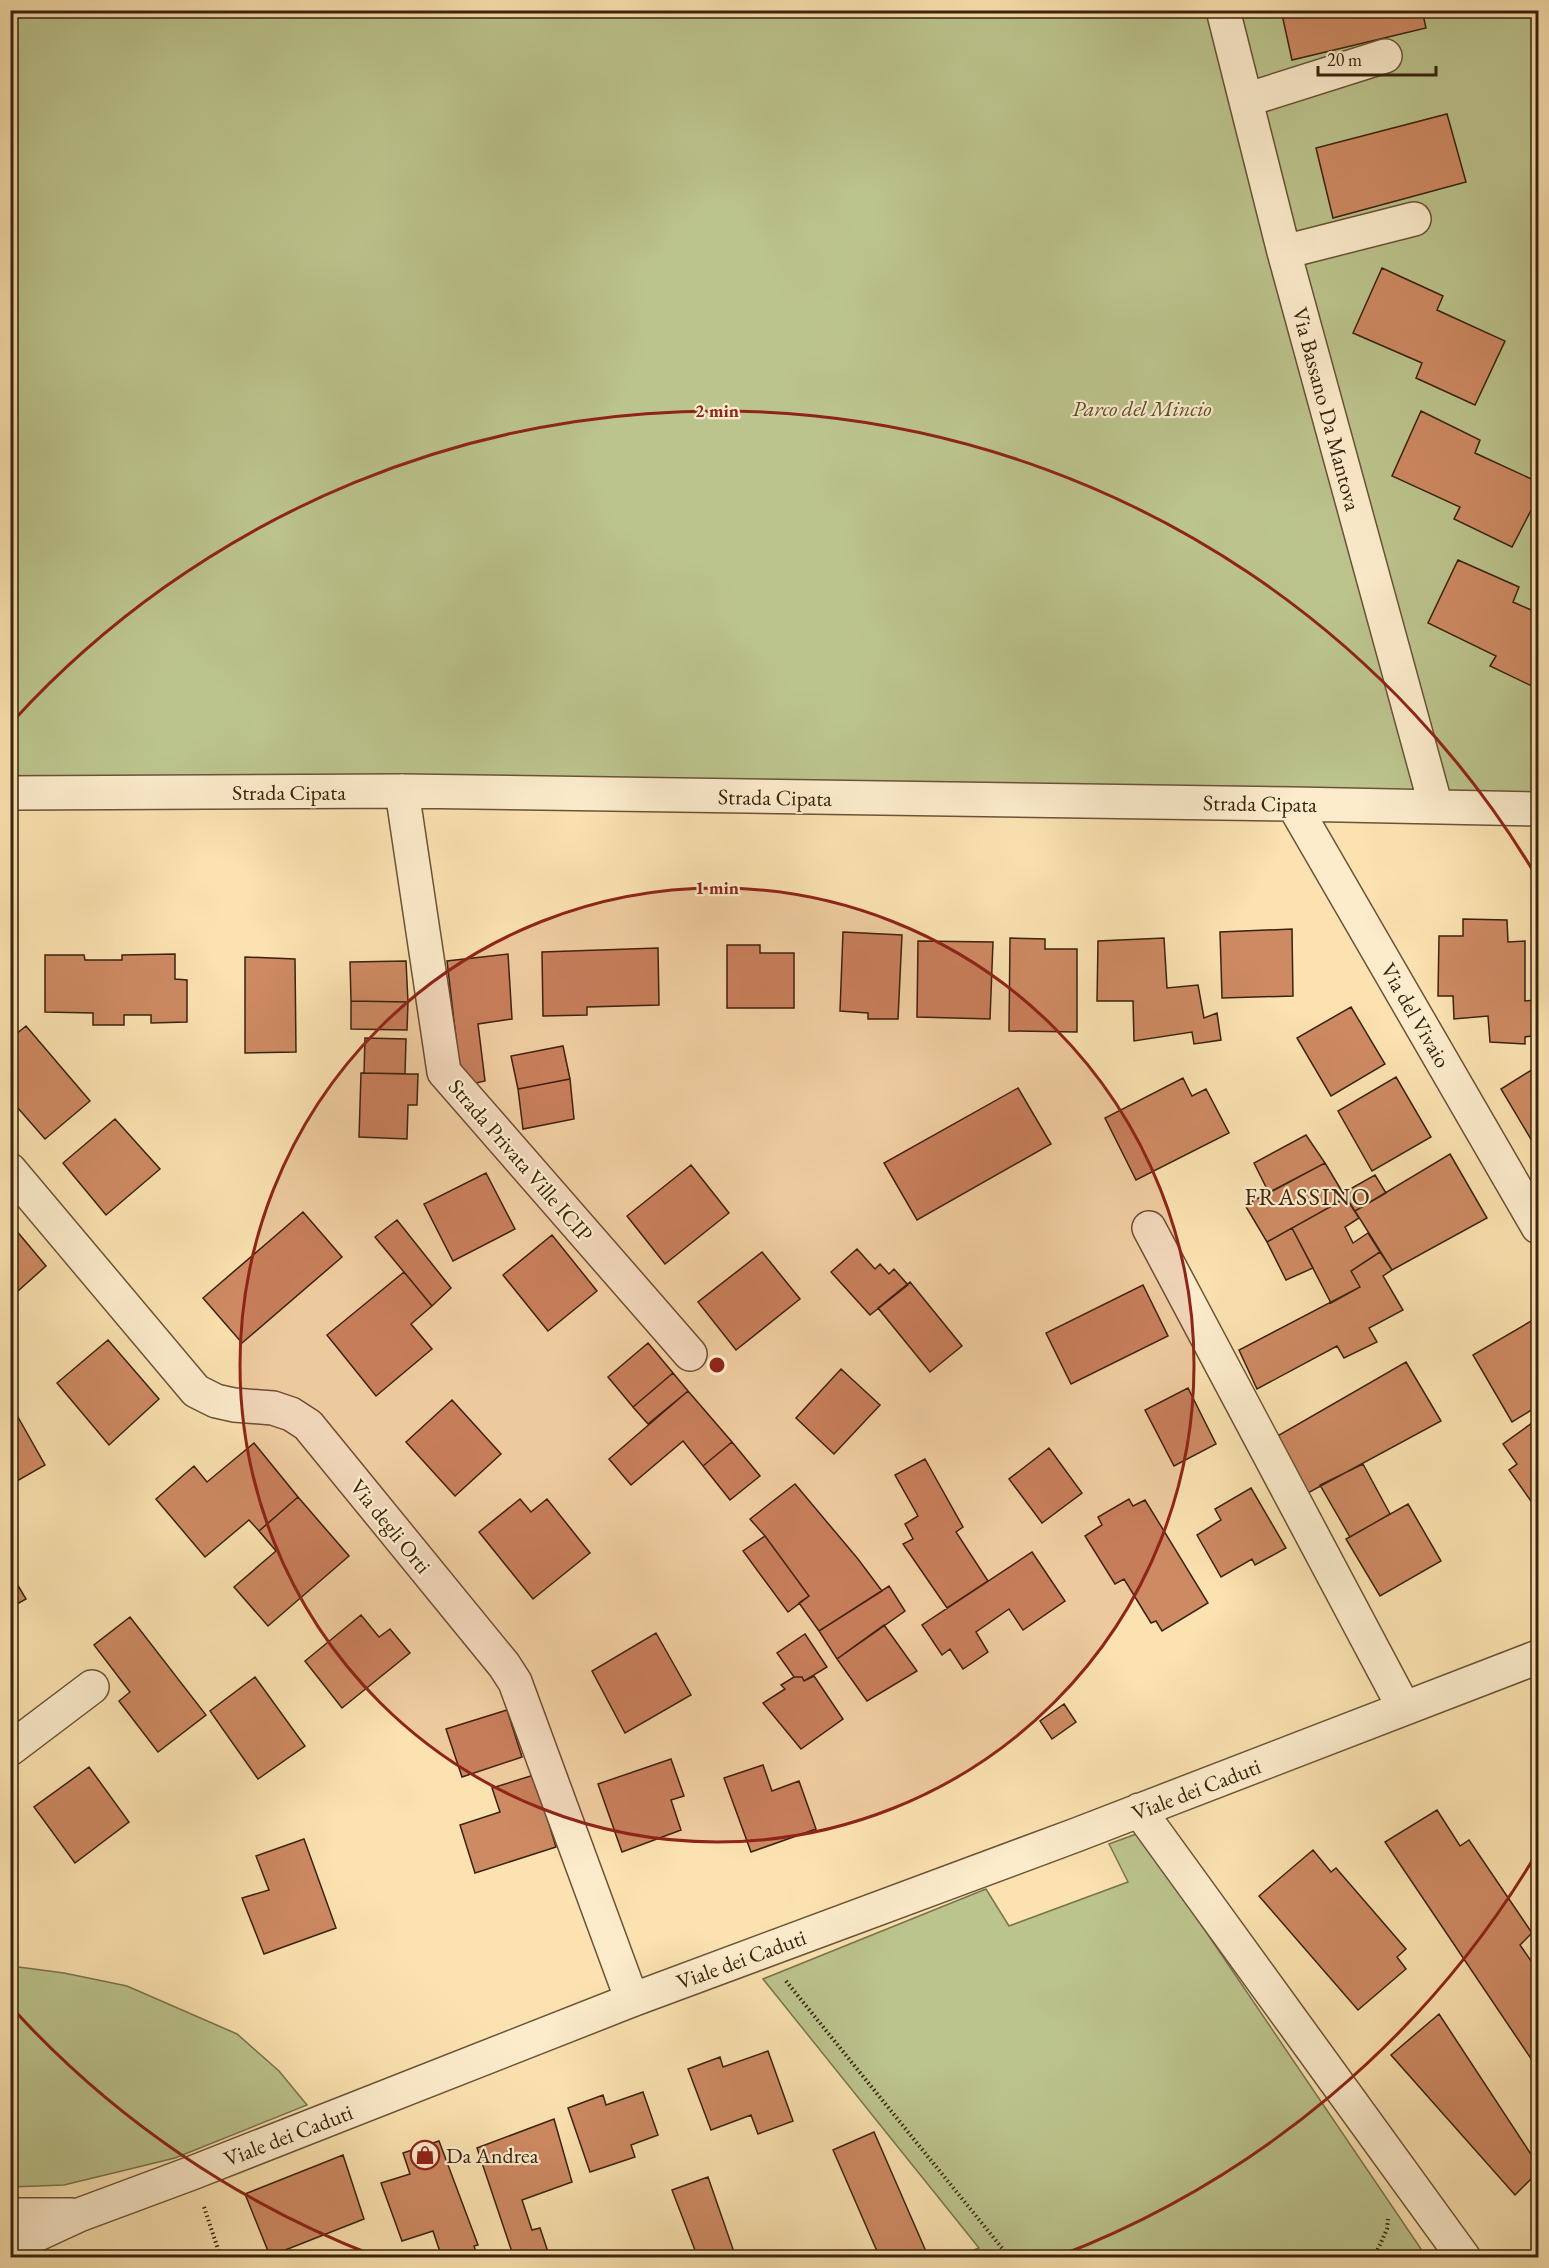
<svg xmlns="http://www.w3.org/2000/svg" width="1549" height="2268" font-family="'EB Garamond',serif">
<rect width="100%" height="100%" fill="#fbe2b0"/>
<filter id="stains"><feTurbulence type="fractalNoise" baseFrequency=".00333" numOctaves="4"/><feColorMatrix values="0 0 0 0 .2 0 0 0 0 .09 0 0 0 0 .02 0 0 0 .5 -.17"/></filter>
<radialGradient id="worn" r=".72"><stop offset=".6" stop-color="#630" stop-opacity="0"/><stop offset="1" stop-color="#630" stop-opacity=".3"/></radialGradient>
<path fill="#bcc48d" stroke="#7a744e" stroke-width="1.5" d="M11 11H1538V811L11 791Z
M1139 1833 1421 2249 1415 2258 956 2257 979 2248 763 1979 986 1889 1009 1926 1128 1882 1109 1844Z
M11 1966 64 1973 127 1986 237 2034 279 2071 307 2105 175 2158 64 2185 11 2187Z"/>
<path fill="#ce8a63" stroke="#39230e" stroke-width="1.5" d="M1281 10H1422L1426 28 1292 60Z
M1447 114 1466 182 1333 218 1316 148Z
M1382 268 1443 296 1437 310 1505 341 1475 405 1416 378 1422 363 1353 333Z
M1421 411 1480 440 1475 453 1538 482V497L1512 547 1454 519 1460 507 1392 476Z
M1458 560 1519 587 1513 602 1538 613V689L1490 666 1496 656 1428 623Z
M1463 919 1507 920 1508 942 1525 941V1001L1535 1000 1537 1035 1525 1037V1044L1490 1042 1488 1016 1454 1019 1453 996H1438L1439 936H1463Z
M1292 929 1293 996 1222 998 1220 932Z
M843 932 902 935 898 1019H868V1013L840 1011Z
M1010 938 1045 939V949H1077V1032L1009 1031Z
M1164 938 1167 988 1198 985 1204 1018 1217 1013 1221 1040 1194 1044 1192 1032 1134 1041 1133 1001H1097L1098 941Z
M918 941 993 942 990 1019 917 1017Z
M727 945H760V953H794V1008H727Z
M658 948 659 1005 587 1007V1015L543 1016 542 952Z
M175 954V979L187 980V1022L151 1023V1015H124V1025H93V1013L45 1012V955H84L85 960H122V955Z
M508 954 512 1019 478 1024 485 1081 472 1084 459 1064 447 961Z
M245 957 295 959 296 1052 245 1053Z
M406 961 408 1002 351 1001 350 962Z
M351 1001 408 1002 407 1030 351 1029Z
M1351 1007 1385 1064 1331 1096 1297 1038Z
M26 1026 90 1101 45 1139 10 1099V1039Z
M365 1038 406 1039 405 1074 364 1073Z
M563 1046 570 1079 518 1089 511 1056Z
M1538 1066V1151L1501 1089Z
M361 1073 418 1074 417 1105H408L407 1139 359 1137Z
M1396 1077 1431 1137 1372 1171 1338 1111Z
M1183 1078 1192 1096 1206 1089 1229 1133 1136 1180 1105 1118Z
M570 1079 574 1119 523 1129 518 1089Z
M1018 1088 1051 1144 917 1220 884 1163Z
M115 1119 160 1169 106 1215 63 1163Z
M1306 1135 1325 1163 1269 1193 1254 1163Z
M1450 1154 1487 1218 1392 1270 1355 1211Z
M1325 1163 1346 1198 1267 1242 1245 1205Z
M691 1165 729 1213 665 1264 627 1216Z
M486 1173 515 1229 453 1261 424 1204Z
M1375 1175 1386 1193 1355 1211 1343 1193Z
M1346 1198 1359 1218 1345 1227 1353 1243 1368 1233 1380 1252 1351 1271 1360 1287 1331 1303 1292 1228Z
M303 1212 342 1257 242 1343 203 1298Z
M397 1220 451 1288 432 1306 375 1237Z
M10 1223 46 1266 10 1298Z
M1292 1228 1313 1268 1286 1280 1267 1242Z
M552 1235 597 1291 548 1331 503 1275Z
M857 1249 875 1269 880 1264 889 1274 894 1269 908 1285 870 1315 831 1272Z
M762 1252 800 1299 736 1350 698 1302Z
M1380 1252 1392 1270 1383 1276 1403 1310 1369 1328 1377 1342 1344 1358 1337 1346 1257 1389 1239 1350 1360 1287 1351 1271Z
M404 1272 432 1306 411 1324 432 1349 376 1396 327 1335Z
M910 1282 962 1346 930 1372 878 1308Z
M1143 1285 1168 1336 1071 1384 1046 1333Z
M1538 1317V1406L1512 1422 1473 1355Z
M108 1340 159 1399 109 1445 57 1383Z
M648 1343 673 1373 633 1407 608 1377Z
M1406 1362 1441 1421 1306 1494 1274 1438Z
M841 1369 880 1405 834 1454 796 1418Z
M673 1373 688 1391 648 1424 633 1407Z
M1188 1388 1216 1444 1174 1466 1145 1410Z
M688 1391 732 1442 703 1466 683 1441 631 1485 609 1459Z
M452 1400 501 1454 455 1496 406 1442Z
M10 1403 45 1465 10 1485Z
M1532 1423 1538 1431V1511L1509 1470 1517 1464 1503 1444Z
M732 1442 760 1476 730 1500 703 1466Z
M254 1443 298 1497 259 1531 249 1520 205 1557 156 1499 194 1466 207 1482Z
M1049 1448 1082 1493 1042 1523 1009 1479Z
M925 1459 963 1527 956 1532 988 1581 947 1608 903 1544 913 1539 905 1524 918 1516 895 1475Z
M1363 1464 1390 1514 1350 1537 1320 1485Z
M795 1484 858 1559 882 1591 819 1631 799 1603 809 1596 765 1536 750 1519Z
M1251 1488 1286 1548 1255 1565 1252 1559 1221 1577 1197 1535 1221 1520 1215 1509Z
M298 1497 349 1556 268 1626 234 1587 276 1551 259 1531Z
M520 1499 531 1512 547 1499 590 1553 533 1599 479 1532Z
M1129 1499 1133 1506 1145 1500 1208 1603 1162 1631 1156 1621 1151 1623 1124 1579 1115 1584 1085 1536 1102 1525 1098 1517Z
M1408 1504 1441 1561 1380 1596 1346 1539Z
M765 1536 809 1596 788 1612 743 1551Z
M1032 1552 1065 1601 1023 1630 1009 1609 976 1632 988 1652 963 1669 950 1649 942 1655 922 1625Z
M10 1572 26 1599 10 1608Z
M889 1586 905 1611 837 1659 819 1631Z
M361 1615 379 1637 390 1629 410 1653 342 1708 305 1661Z
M130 1617 206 1715 158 1752 119 1701 130 1692 94 1645Z
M884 1625 917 1671 867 1701 837 1659Z
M656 1633 691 1695 625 1733 592 1671Z
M805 1634 827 1667 804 1681 802 1677H794L777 1653Z
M814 1676 843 1719 801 1749 763 1703 785 1689 781 1685 794 1677H802L804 1681Z
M255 1677 305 1746 258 1779 210 1711Z
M1064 1704 1076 1722 1052 1739 1040 1721Z
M507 1710 522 1757 462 1777 446 1729Z
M671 1759 684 1796 671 1800 681 1830 622 1852 598 1784Z
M763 1765 772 1791 799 1781 816 1829 751 1852 724 1778Z
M89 1767 129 1822 75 1863 34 1807Z
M534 1775 556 1847 475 1873 460 1825 500 1812 492 1788Z
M1437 1810 1460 1846 1469 1840 1532 1933 1520 1945 1538 1971V2069L1385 1842Z
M304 1839 336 1928 264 1954 242 1898 269 1890 256 1856Z
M1313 1850 1331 1872 1336 1868 1406 1949 1397 1957 1406 1969 1358 2010 1259 1896Z
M1439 2014 1538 2165V2172L1515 2195 1391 2055Z
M768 2051 793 2121 758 2134 751 2115 711 2130 688 2069 720 2057 723 2067Z
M643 2092 658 2135 631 2145 635 2157 590 2172 568 2108 603 2095 606 2105Z
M554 2119 572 2182 522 2200 532 2230 540 2228 550 2258H514L477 2148Z
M874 2132 928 2256 925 2258H880L833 2150Z
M439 2141 478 2245 474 2246 478 2258H442L433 2231 402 2241 381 2183 410 2174 403 2153Z
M343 2155 364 2219 270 2256 245 2194Z
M708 2177 734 2252 720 2258H698L672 2190Z"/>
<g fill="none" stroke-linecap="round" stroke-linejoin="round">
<g stroke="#6a5336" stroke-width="36">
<path id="minor" d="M1223 10 1284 252 1436 807
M1246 100 1385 56
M1284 252 1414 219
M402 791 444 1072 690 1354
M10 793 402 791 1293 804 1538 809
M1293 804 1538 1227
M10 1170 196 1391 216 1401 234 1405 273 1408 291 1414 308 1425 504 1665 515 1682 632 2000
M1149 1228 1404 1708
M10 1749 92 1687
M1139 1810 1464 2258
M10 2215H71
M10 2247 79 2215 192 2173 632 2000 1076 1835 1538 1657"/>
</g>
<path stroke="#39230e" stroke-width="4" stroke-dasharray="1.5 3" stroke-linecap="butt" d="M786 1981 1010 2258
M204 2207 221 2258
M1374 2258 1387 2229 1388 2219"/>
<use href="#minor" stroke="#fceccc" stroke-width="33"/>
</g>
<circle cx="717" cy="1365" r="477" fill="#8f2418" fill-opacity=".12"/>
<g fill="none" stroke="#8f2418" stroke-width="3">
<circle cx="717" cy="1365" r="477"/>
<path d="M1535 1856A954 954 0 0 1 1059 2256M375 2256A954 954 0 0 1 14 2010M14 720A954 954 0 0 1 1535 874"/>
</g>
<defs>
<g id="shop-ring" transform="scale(1.5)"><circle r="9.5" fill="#fceccc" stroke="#8f2418" stroke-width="1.5"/><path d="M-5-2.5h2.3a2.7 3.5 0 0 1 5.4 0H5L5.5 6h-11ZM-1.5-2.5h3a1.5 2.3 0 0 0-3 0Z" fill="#8f2418"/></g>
</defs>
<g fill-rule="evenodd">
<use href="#shop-ring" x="425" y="2155"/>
</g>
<g text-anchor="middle" stroke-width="4.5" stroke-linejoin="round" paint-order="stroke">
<g font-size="22" font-style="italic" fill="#5a4b2e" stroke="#fceccc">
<text x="1142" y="416">Parco del Mincio</text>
</g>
<g font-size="22" fill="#39230e" stroke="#fceccc">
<text transform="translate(1327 409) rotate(75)" y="8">Via Bassano Da Mantova</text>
<text x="289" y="800">Strada Cipata</text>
<text transform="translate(775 797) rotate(1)" y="8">Strada Cipata</text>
<text transform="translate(1260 803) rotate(1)" y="8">Strada Cipata</text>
<text transform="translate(1416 1015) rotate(60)" y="8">Via del Vivaio</text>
<text transform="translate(521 1160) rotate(49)" y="8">Strada Privata Ville ICIP</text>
<text transform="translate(391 1526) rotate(51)" y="8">Via degli Orti</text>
<text transform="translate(1196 1789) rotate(-21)" y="8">Viale dei Caduti</text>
<text transform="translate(741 1959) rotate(-20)" y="8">Viale dei Caduti</text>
<text transform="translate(288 2135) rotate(-21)" y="8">Viale dei Caduti</text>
</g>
<g font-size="22" fill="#39230e" stroke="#fceccc" text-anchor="start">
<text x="446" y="2163">Da Andrea</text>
</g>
<g font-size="24" letter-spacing="1.5" fill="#39230e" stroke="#fceccc">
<text x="1308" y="1205">FRASSINO</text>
</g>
</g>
<circle cx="717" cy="1365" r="9" fill="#8f2418" stroke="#fceccc" stroke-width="3"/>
<g font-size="18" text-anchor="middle" font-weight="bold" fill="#8f2418" stroke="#fceccc" stroke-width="4.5" stroke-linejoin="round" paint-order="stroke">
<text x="717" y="417">2 min</text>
<text x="717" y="894">1 min</text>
</g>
<rect width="1549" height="2268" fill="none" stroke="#fbe2b0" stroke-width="36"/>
<rect x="12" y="12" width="1525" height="2244" fill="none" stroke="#39230e" stroke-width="3"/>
<rect x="18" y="18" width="1513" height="2232" fill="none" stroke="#39230e" stroke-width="1.5"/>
<path d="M1318 66v9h118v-9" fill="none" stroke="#39230e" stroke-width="3"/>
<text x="1327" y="66" font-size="18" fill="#39230e" stroke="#fceccc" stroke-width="4.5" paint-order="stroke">20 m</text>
<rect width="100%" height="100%" filter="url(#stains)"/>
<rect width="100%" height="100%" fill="url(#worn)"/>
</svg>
